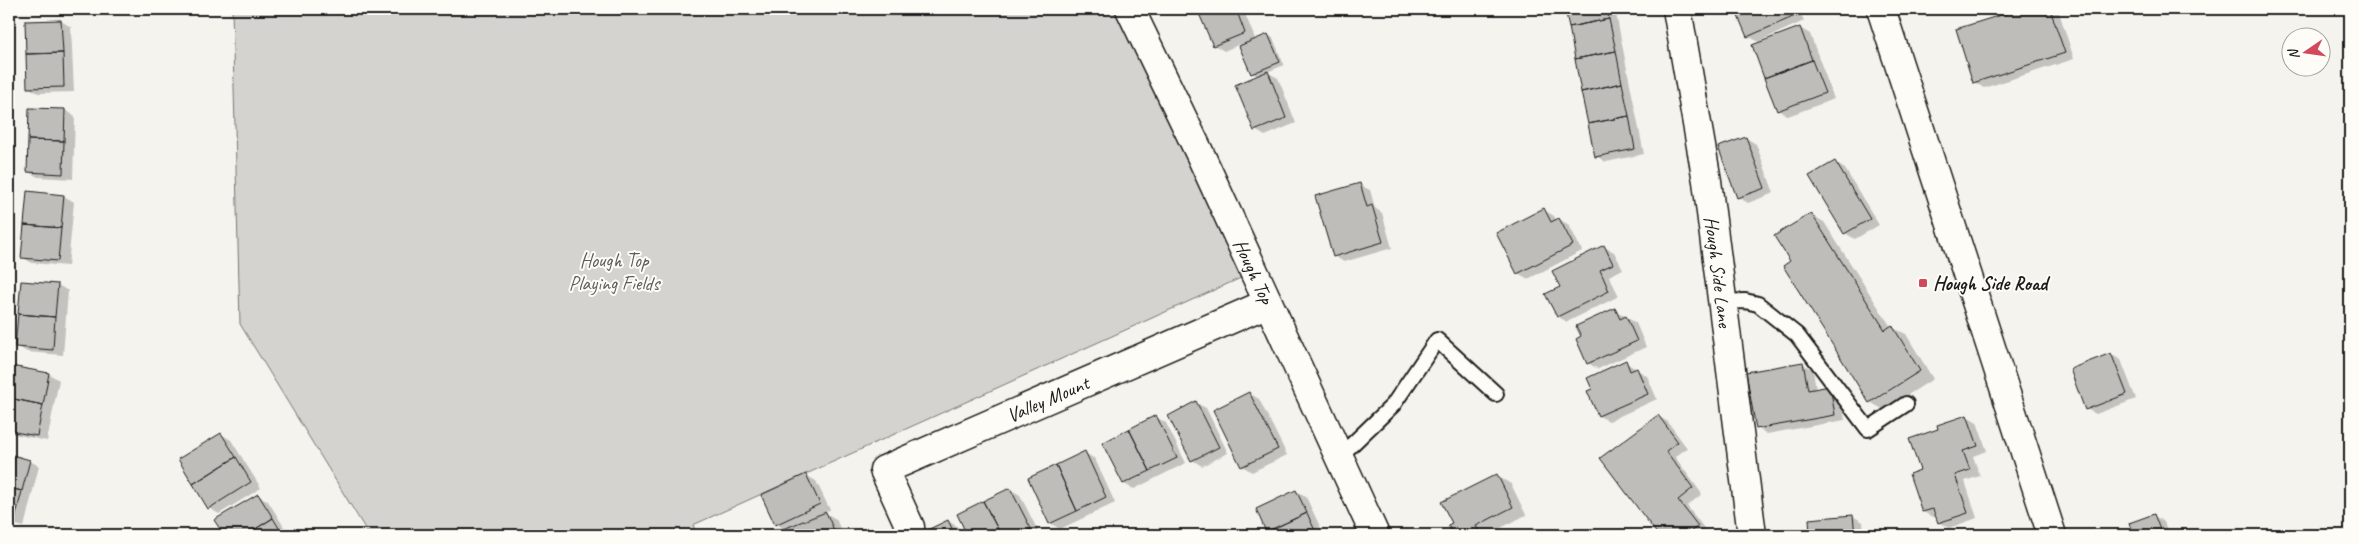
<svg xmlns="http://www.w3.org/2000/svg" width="2359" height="544" font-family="Caveat,sans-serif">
<rect width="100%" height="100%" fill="#f4f3ee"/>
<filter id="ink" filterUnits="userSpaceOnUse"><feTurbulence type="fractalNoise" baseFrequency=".02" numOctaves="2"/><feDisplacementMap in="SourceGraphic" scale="10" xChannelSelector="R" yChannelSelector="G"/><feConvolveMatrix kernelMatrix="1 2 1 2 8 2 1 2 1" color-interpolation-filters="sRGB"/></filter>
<g filter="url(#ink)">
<path fill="#d4d3cf" stroke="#787876" d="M232 9H1129L1254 272 693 525 697 535H369L240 324Z"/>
<path fill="#0003" d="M1199 9H1243L1256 41 1268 35 1273 38 1284 65 1267 72 1278 78 1296 123 1265 136 1255 130 1258 76 1252 73 1240 44 1224 51 1214 45Z
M1566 9H1615L1644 154 1606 162 1596 156Z
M1737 9H1799L1804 21 1760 41 1761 43 1800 28 1810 34 1834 99 1788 116 1778 110 1761 43 1748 36Z
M2024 9H2058L2074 59 1984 88 1974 82 1957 30Z
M61 21 71 27 74 92 38 93 28 87Z
M65 110 75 116 73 179 38 177 28 172Z
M1746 138 1756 144 1774 193 1748 203 1738 197Z
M1835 163 1845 169 1879 225 1855 239 1845 233Z
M1360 185 1370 190 1375 208 1382 213 1392 248 1344 262 1334 256Z
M64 196 74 202 68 266 32 263 22 257Z
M1544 210 1554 216 1556 220 1559 219 1569 225 1582 251 1528 279 1518 273Z
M1811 215 1824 222 1891 327 1906 334 1933 379 1884 410 1870 402 1792 262Z
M1604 247 1614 252 1623 269 1609 276 1619 296 1567 322 1557 316 1562 287Z
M58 285 68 291 63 355 27 352 17 346Z
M1615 310 1636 323 1646 347 1598 369 1588 363Z
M2111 354 2121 360 2136 399 2096 414 2086 409Z
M1625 362 1647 376 1657 399 1609 421 1599 416 1593 390Z
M1803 364 1813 370 1816 390 1830 387 1840 393 1845 420 1767 434 1757 428Z
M12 368 49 374 59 380 47 441 9 433V387Z
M1249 393 1259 399 1287 455 1252 472 1242 466Z
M1196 403 1206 408 1228 453 1202 466 1192 460 1170 416Z
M1658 416 1668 422 1687 448 1675 457 1702 494 1687 506 1707 532 1703 535H1659L1602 458Z
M1967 416 1977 422 1987 451 1973 456 1980 476 1965 481 1977 518 1949 528 1939 522 1937 516 1933 517 1923 512 1921 471 1940 430Z
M1156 417 1166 423 1186 463 1134 489 1124 484 1104 443Z
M221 434 231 440 261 488 219 514 209 508Z
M1085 453 1095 459 1115 503 1060 529 1050 523Z
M9 455 30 461 39 466 24 527 9 523Z
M806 475 816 481 830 510 824 512 836 519 843 535H781L780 532 785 529 776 524Z
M1497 476 1511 484 1526 515 1489 534 1490 535H1454L1450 526Z
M1010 489 1020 495 1040 535H969L958 515Z
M1296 491 1306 497 1324 535H1270L1257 509Z
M258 495 268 501 289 535H225L216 521Z
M1853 516 1863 522 1864 535H1812L1810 520Z
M2154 516 2164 522 2169 535H2135L2131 524Z
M948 521 958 527 962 535H921Z"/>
<path fill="#bebdba" stroke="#1c1c1c" d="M1197 9H1236L1245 33 1213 46Z
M1565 9H1607L1609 19 1569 27Z
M1735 9H1792L1795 16 1747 37Z
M2020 9H2050L2065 53 1973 83 1956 29Z
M1609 19 1616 51 1575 59 1569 27Z
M61 20 63 53 26 54 25 21Z
M1800 27 1812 60 1764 78 1752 45Z
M1268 34 1280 62 1251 74 1239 46Z
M1616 51 1622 83 1581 92 1575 59Z
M63 53 64 87 27 88 26 54Z
M1812 60 1825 93 1777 111 1764 78Z
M1268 71 1286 118 1254 131 1235 85Z
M1622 83 1629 116 1588 124 1581 92Z
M29 108 65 109 64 141 28 140Z
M1629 116 1635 149 1595 157 1588 124Z
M1746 137 1765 188 1737 198 1718 147Z
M28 140 64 141 63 174 27 172Z
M1835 161 1870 219 1844 234 1809 176Z
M1360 183 1367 207 1372 205 1383 242 1333 257 1315 196Z
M27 191 64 195 61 228 24 225Z
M1544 208 1551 222 1559 218 1573 245 1517 274 1496 233Z
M1811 213 1885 330 1892 325 1920 371 1869 403 1783 266 1790 261 1774 236Z
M24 225 61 228 58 261 21 258Z
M1604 245 1613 264 1600 270 1609 291 1557 317 1545 294 1560 287 1552 271Z
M21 281 58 284 55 317 18 314Z
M1615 308 1620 319 1626 316 1637 341 1587 364 1576 339 1581 336 1576 326Z
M18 314 55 317 53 350 15 347Z
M2111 353 2127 394 2085 410 2070 369Z
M1626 360 1630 371 1637 368 1648 394 1598 416 1587 391 1592 389 1587 378Z
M1803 362 1808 390 1830 386 1835 415 1756 429 1746 372Z
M11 366 49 373 43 405 9 398Z
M1249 392 1278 449 1241 467 1213 410Z
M9 398 43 405 37 436 9 431Z
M1196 401 1219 447 1191 461 1168 416Z
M1156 415 1177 458 1150 471 1129 429Z
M1658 415 1678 442 1666 451 1693 488 1678 500 1698 526 1686 535H1658L1600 458Z
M1967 415 1978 446 1963 451 1970 470 1955 475 1968 513 1938 523 1933 509 1922 512 1909 474 1920 470 1909 439 1938 429 1937 425Z
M1129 429 1150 471 1123 484 1102 443Z
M221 433 236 457 193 484 178 459Z
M1085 451 1106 497 1077 511 1056 465Z
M9 454 30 460 22 491 9 488Z
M236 457 251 482 208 509 193 484Z
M1056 465 1077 511 1049 524 1028 478Z
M806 474 820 504 775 525 761 495Z
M1497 474 1513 507 1476 526 1481 535H1453L1448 525 1452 523 1441 502Z
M9 488 22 491 14 523 9 521Z
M1010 488 1031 529 1019 535H1001L983 501Z
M1296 490 1307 513 1266 532 1256 509Z
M258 494 273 518 246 535H224L214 520Z
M983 501 1001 535H967L957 514Z
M826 512 836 535H780L778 531Z
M1307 513 1317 535H1268L1266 532Z
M2154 514 2162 535H2133L2129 523Z
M1853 515 1855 535H1810L1809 519Z
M273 518 283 535H246Z
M948 520 955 535H920L919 534Z"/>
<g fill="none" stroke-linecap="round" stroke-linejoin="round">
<g stroke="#1c1c1c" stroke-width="18">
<path id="lane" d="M1722 302 1745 301 1758 304 1797 335 1868 429 1906 404
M1339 457 1393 405 1437 340 1496 394"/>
</g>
<g stroke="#1c1c1c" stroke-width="31">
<g id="street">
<path id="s1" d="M1130 9 1200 154 1375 535"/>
<path id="s2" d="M1677 9 1707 181 1752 535"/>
<path id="s3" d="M910 527 884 470 1268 303"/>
</g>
</g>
<g stroke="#1c1c1c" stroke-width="31">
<path id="secondary" d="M1881 9 2052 535"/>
</g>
<use href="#lane" stroke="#fdfcf7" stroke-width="14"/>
<use href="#street" stroke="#fdfcf7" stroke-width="28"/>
<use href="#secondary" stroke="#fdfcf7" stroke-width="28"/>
</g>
</g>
<rect fill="#d1495b" stroke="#fdfcf7" stroke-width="2" x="1918" y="278" width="10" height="10" rx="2.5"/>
<g text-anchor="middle" stroke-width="4" stroke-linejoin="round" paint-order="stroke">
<g font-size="20" fill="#5c5c5b" stroke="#fdfcf7">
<text x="614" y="267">Hough Top<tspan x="614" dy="23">Playing Fields</tspan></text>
</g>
<g font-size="20" fill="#1c1c1c" stroke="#fdfcf7">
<text dy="7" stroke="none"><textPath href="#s1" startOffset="290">Hough Top</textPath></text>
<text dy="7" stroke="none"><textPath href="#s2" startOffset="266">Hough Side Lane</textPath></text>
<text dy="7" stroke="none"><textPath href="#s3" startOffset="241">Valley Mount</textPath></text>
</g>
<g font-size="20" font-weight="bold" fill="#1c1c1c" stroke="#fdfcf7" text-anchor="start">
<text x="1933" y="290">Hough Side Road</text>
</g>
</g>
<rect width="2359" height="544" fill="none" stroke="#fdfcf7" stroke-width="30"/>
<rect x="15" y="15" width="2329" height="514" fill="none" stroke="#1c1c1c" stroke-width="2" filter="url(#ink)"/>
<g transform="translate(2306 52) rotate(257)"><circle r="24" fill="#fdfcf7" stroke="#a3a29f"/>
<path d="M0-4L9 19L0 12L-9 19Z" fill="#d1495b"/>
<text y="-8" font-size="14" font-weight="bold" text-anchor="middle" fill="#1c1c1c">N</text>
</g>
</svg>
